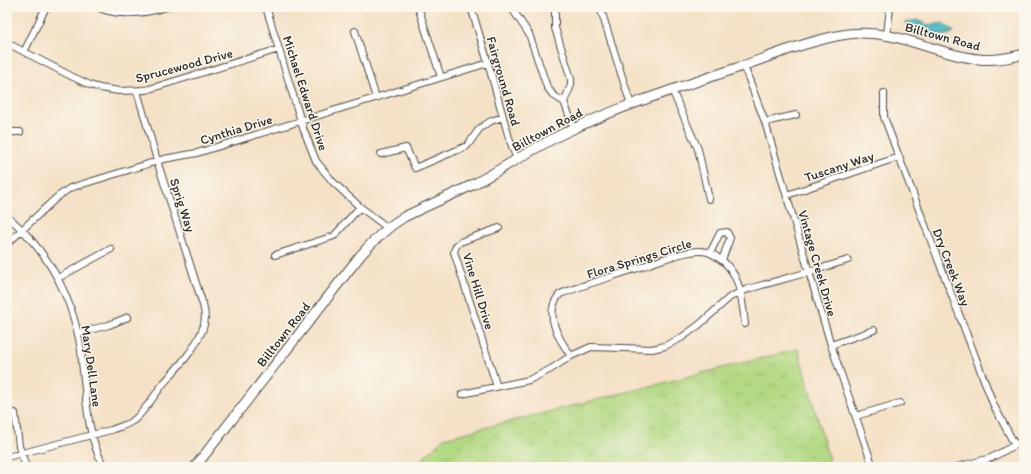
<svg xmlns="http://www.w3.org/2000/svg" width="1031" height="474" font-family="Itim,sans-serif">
<defs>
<pattern id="grass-tufts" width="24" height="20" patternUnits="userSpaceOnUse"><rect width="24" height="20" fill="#b3d983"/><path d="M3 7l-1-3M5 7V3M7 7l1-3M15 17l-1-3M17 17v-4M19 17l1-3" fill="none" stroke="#9aba71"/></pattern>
<pattern id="water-rules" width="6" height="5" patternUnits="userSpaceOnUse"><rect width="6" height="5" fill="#52c0c9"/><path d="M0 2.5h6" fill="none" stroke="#449ca3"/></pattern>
</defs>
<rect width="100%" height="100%" fill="#fbf7ec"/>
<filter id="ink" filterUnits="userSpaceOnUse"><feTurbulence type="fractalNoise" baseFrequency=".025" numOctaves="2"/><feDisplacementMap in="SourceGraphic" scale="8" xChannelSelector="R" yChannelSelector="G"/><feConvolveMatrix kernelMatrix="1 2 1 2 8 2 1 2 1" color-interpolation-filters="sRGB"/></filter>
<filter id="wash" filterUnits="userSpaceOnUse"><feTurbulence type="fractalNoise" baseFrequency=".012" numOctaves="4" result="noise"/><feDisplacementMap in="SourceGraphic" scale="16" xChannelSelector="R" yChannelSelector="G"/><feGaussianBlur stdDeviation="0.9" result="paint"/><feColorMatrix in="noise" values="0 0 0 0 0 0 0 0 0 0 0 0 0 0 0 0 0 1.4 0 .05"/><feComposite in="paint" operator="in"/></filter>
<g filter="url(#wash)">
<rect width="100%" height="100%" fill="#f4e1c6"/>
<path fill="url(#grass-tufts)" stroke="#6f8257" d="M798 349 831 467H417L424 457 444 438Z"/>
<path fill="url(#water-rules)" stroke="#3e767a" d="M917 20 927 25 943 23 953 30 954 32C941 40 922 32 908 28L905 22Z"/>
</g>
<g filter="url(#ink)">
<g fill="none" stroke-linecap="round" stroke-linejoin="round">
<g stroke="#494642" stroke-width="8">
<path id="street" d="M97 7C120 17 144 14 167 7
M266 7 303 128 316 161 333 182 360 207 388 228
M471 7 488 63 509 138 517 160
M511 7 529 34 547 87 553 95 564 102 574 128
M555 7V28L571 79V85L564 102
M600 7 631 105
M419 10 441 77
M355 31 376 98
M887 35 890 7
M7 43 73 77 90 85 100 88 119 91 146 90 279 49
M24 52 46 7
M744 66 765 122 809 272 831 345 873 467
M672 90 698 149 709 199
M884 93V117L899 157 994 406 1015 445
M765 122 796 115
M7 132H20
M381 154 406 148 415 168 467 146 480 128 491 121 503 117
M787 195 899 157
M7 216C45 248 69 291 79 339 82 352 82 366 84 379 87 409 89 439 104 467
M7 244 56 198 70 188 164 159 197 153 488 63
M710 253 720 233 727 232 730 238 722 260
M275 255 334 236 360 207
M58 278 111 249
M78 333 109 325 128 317
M831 345 874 330
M571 356C558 338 543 313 560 294 586 284 614 276 641 267 657 261 683 251 700 251 706 251 712 253 717 257 741 271 742 300 745 324
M497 387 454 252 456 246 460 242 499 228
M462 394 529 380 551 369 571 356 591 347 652 349 665 346 681 338 699 325 730 297 748 289 809 272 848 260
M15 413 19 446 26 467
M856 416 900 403
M7 457 111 430C119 427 127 425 134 420 145 411 154 396 163 384 176 369 192 353 200 335 205 326 206 315 203 305L159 167 137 91
M957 467 991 458 1024 440"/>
</g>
<g stroke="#494642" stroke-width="11">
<path id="secondary" d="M195 467 360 256C373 241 387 227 404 217 426 206 448 197 470 186 505 168 538 144 575 128 626 104 681 87 734 69 769 57 812 39 848 34 898 28 932 54 978 59 993 61 1009 58 1024 54"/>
</g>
<use href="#street" stroke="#fff" stroke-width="6"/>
<use href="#secondary" stroke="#fff" stroke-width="9"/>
</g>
</g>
<g text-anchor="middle" stroke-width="3" stroke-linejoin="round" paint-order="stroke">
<g font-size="13" fill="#2b2b2b" stroke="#fbf7ec">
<text transform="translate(943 36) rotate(15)" y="5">Billtown Road</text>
<text transform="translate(184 65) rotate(-15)" y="5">Sprucewood Drive</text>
<text transform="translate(504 81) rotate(74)" y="5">Fairground Road</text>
<text transform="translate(306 93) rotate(72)" y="5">Michael Edward Drive</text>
<text transform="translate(236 129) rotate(-17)" y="5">Cynthia Drive</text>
<text transform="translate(547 129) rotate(-28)" y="5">Billtown Road</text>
<text transform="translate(839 166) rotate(-18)" y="5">Tuscany Way</text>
<text transform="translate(183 205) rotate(72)" y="5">Sprig Way</text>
<text transform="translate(639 258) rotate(-17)" y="5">Flora Springs Circle</text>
<text transform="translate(818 263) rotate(74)" y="5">Vintage Creek Drive</text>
<text transform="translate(952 267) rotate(69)" y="5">Dry Creek Way</text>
<text transform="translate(479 291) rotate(73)" y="5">Vine Hill Drive</text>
<text transform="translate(283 334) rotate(-52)" y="5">Billtown Road</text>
<text transform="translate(92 366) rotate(82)" y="5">Mary Dell Lane</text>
</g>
</g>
<rect width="1031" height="474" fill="none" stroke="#fbf7ec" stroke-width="24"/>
</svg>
